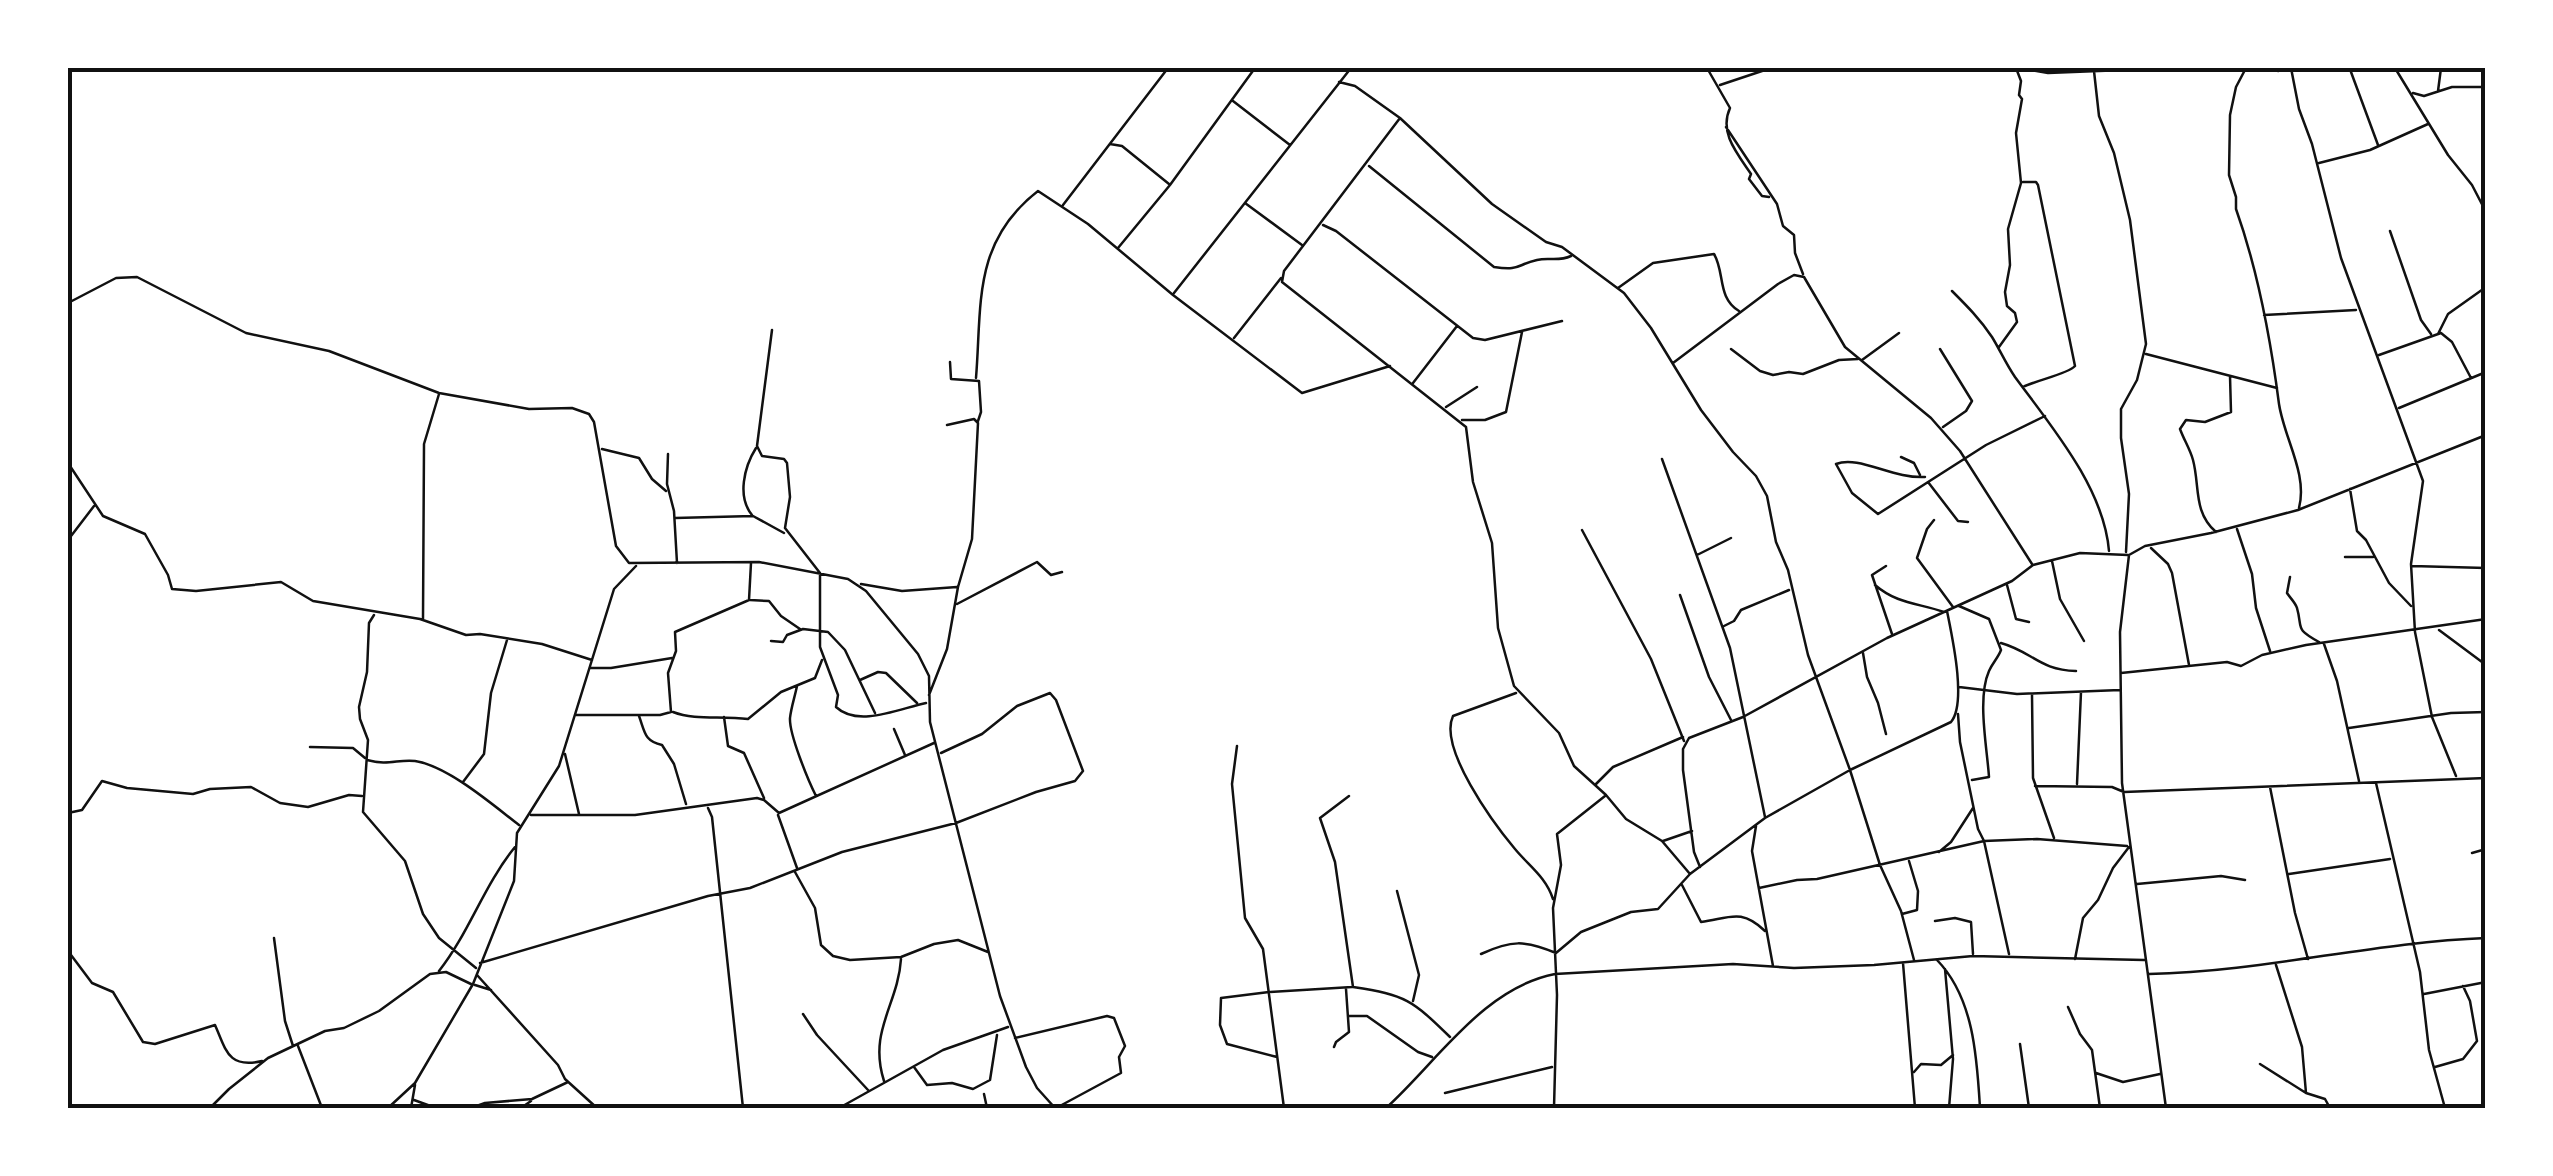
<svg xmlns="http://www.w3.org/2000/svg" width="2553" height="1176" font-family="'Libre Baskerville',serif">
<rect width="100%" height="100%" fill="#fff"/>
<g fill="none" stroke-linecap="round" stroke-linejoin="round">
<path stroke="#111" stroke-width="2.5" d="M1707 68 1730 108C1719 132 1736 152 1751 174L1749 179 1762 196 1769 197
M2020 68 2048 73 2175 68
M2246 68 2236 87 2230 115 2229 175 2236 197V209C2257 268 2271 342 2279 404 2284 438 2308 474 2299 508
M2291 68 2299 109 2312 144 2341 258 2423 481 2411 564 2415 632 2432 717 2456 776
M2395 68 2448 155 2472 185 2486 212
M2094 71 2099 116 2114 153 2130 220 2146 344 2137 380 2121 409V438L2129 494 2126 552
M2278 71 2289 68
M2351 72 2378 145
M1339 82 1355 86 1400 118 1492 204 1546 242 1562 247 1624 293 1651 328 1701 410 1733 452 1756 476 1767 496 1776 542 1788 570 1808 655 1850 770 1880 865 1901 911 1914 960
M1720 85 1771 68
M2438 91 2441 68
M2413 93 2424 96 2452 87H2486
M1233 101 1290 145
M1400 118 1284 271 1282 282 1466 427 1473 482 1492 543 1498 628 1514 686 1559 733 1574 766 1606 795 1626 819 1662 841 1690 874
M1726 127 1777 204 1783 226 1794 235 1795 253 1803 274
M1110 144 1122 146 1169 184
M2319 163 2370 150 2428 124
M1369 166 1494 267C1520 271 1516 265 1537 260 1549 257 1558 262 1571 256
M2023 182H2036L2038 185 2075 366C2068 374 2037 380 2023 387
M1245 203 1302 245
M1063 205 1168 68
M1323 225 1336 231 1473 338 1485 340 1562 321
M2390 231 2421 320 2431 334
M1118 248 1170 185 1255 68
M1618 288 1653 263 1714 254C1725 272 1717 298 1739 311
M1952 291C1967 306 1980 319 1992 337 2000 350 2006 364 2015 377 2051 426 2104 488 2109 551
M1174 293 1351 68
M68 303 116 278 137 277 246 333 329 351 439 393 529 409 572 408 589 414 594 422 616 546 629 563 759 562 848 579 866 591 918 654 929 676 930 722 1000 996 1026 1067 1037 1088 1055 1108
M2264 315 2356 310
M772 330 757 446 762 456 784 459 787 463 790 497 785 528 820 573V647L838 695 836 707C858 728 901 708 926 703
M2438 334 2448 314 2486 287
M1234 338 1281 278
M1999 347 2017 322 2015 313 2007 306 2005 292 2010 265 2008 229 2021 183 2016 133 2022 99 2019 95 2021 81 2016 68
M1731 349 1760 371 1773 375 1789 372 1803 374 1839 360 1858 359
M1940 349 1972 401 1966 411 1943 427
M2146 354 2277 388
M2379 355 2441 333 2452 342 2471 378
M1862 360 1899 333
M950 362 951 379 979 381 981 412 978 421
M1673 363 1778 284 1794 275 1804 277 1845 347 1931 418 1960 451 2032 564
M976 378C982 305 972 242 1038 191L1088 224 1173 295 1302 393 1390 366
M1413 383 1457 326
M1446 407 1477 387
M2399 408 2486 372
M1462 420H1485L1506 412 1522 332
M602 449 639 458 652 479 666 491
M668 454 667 484 674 511 677 563
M1901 457 1914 463 1920 475
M1662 459 1730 648 1765 817
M68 463 103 516 145 534 168 575 172 589 196 591 281 582 313 601 420 619 466 635 480 634 542 644 592 660
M1925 477C1893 479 1859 455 1836 464L1852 493 1878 514 1986 445 2045 416
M1928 482 1958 521 1968 522
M2350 489 2357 531 2366 540 2389 583 2411 606
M752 515C737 497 744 467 756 448
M675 518 753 516 784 533
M1934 520 1927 529 1917 558 1953 607
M2237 529 2252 574 2256 608 2270 651
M1582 530 1651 659 1684 741
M2216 532C2193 512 2200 486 2193 460 2190 449 2184 440 2180 429L2186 420 2205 422 2231 412 2230 376
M68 540 94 506
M2151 548 2168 564 2172 573 2189 665
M1697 555 1731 538
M2345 557H2373
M2052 561 2060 599 2084 641
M1886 566 1872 575 1892 634
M2412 566 2486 568
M2290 577 2287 593C2290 598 2295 602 2297 608 2303 629 2294 628 2319 642
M861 584 902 591 957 587
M1875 585C1897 604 1918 603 1944 612
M2007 585 2016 619 2029 622
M1680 595 1709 677 1731 720
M750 600 769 601 781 616 800 629
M957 604 1037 562 1051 575 1062 572
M1959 606 1989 619 2001 650C1998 658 1993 662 1989 671 1977 698 1987 747 1989 777L1972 780
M374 615 369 623 367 672 359 707 360 719 368 740 363 812 405 861 423 914 439 938 476 968
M423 619 424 444 439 394
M1724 626 1734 621 1741 610 1789 590
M2439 630 2486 665
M771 641 783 642 787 635 803 629 828 632 845 650 875 713
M2001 643C2033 652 2039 670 2076 671
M2324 644 2337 681 2359 781
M1863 653 1867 677 1878 703 1886 734
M591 668H611L672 658
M2121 673 2227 662 2241 666 2262 655 2306 645 2486 619
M860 680 878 672 886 673 917 703
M797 686C795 696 791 708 790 718 789 734 808 780 816 796
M1959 687 2017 694 2120 690
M1516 693 1453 716C1438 748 1494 824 1515 849 1529 866 1546 877 1553 899
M929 695 947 649 958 587 972 539 978 423 974 419 947 425
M2032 695 2033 778 2054 838
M673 712C696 721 722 715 748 719L781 692 815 678 822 660
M1958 714 1960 742 1978 829 1984 841 2009 954
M576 715H660L671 712 668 673 676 651 675 632 749 600 751 563
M639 716C645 732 644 741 662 745L674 764 686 804
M724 717 728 746 744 753 764 798
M2349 728 2451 713 2486 712
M894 729 905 755
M1237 746 1232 784 1245 918 1263 949 1284 1108
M310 747 353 748 365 758
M565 754 579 814
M367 760C388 766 398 759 415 761 448 766 493 805 519 825
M463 782 484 754 491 693 507 640
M2376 783 2420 972 2429 1050 2445 1108
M1596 784 1613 767 1683 737
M2077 784 2081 692
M2035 786 2112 787 2124 792 2486 778
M2270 787 2295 913 2308 959
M1349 796 1320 818 1335 862 1353 987C1406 995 1412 1000 1450 1037
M708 808 712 817 743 1108
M68 813 82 810 102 781 127 788 193 794 210 789 251 787 280 803 308 807 349 795 362 796
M531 815H635L757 798 764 800 779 813 934 743
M778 815 797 868
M1756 826 1752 851 1773 966
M1663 841 1692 831
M1939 852 1951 842 1973 808
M2472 853 2486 849
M1700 867 1694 852 1683 770V749L1689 738 1743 717 1887 638 2012 581 2033 565 2080 553 2128 555
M795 872 815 908 821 945 833 956 850 960 901 957 934 944 958 940 988 952
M2289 874 2390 859
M2137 884 2221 876 2245 880
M1682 885 1701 922C1730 918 1741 908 1765 931
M1759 888 1797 880 1817 879 1984 841 2037 839 2127 846
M1397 891 1419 975 1413 1001
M1902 914 1917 910 1918 891 1909 861
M1935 921 1955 918 1971 922 1973 954
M274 938 285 1021 293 1046
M68 951 92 983 113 992 143 1042 155 1044 215 1025C226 1050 228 1069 262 1061
M1481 954C1511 940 1525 940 1556 953L1581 932 1631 912 1658 909 1690 874 1765 818 1850 770 1951 722C1967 703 1952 636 1947 611
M2075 959 2083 918 2098 900 2113 868 2129 847
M1937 960C1974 998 1977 1058 1980 1108
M480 963 708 896 750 888 842 852 956 823 1036 792 1075 781 1083 771 1056 700 1050 693 1017 706 982 734 941 753
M1903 963 1915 1108
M2276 965 2302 1047 2306 1093
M1945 969 1953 1059 1949 1108
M439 971C469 933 484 885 515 847
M2149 974C2262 972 2373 942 2486 938
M477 975 558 1065 565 1079 597 1108
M475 985 491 990
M2424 994 2486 982
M2068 1007 2080 1034 2092 1050 2100 1108
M803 1014 817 1035 868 1090
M1348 1016H1367L1418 1052 1432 1057
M1015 1038 1107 1016 1114 1018 1125 1046 1119 1057 1121 1073 1058 1107
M2020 1044 2029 1108
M298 1046 322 1108
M1334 1047 1336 1042 1349 1032 1346 989
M1277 1057 1227 1044 1220 1025 1221 998 1269 992 1352 987
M2260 1064 2306 1093 2325 1099 2330 1108
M914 1067 927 1085 952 1083 973 1089 990 1080 997 1035
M2435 1067 2463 1059 2477 1041 2470 1001 2463 986
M1914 1072 1921 1064 1941 1065 1953 1055
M2096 1073 2123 1082 2160 1074
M884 1081C868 1031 898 1005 901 959
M1445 1093 1552 1067
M984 1094 987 1108
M414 1100 436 1108
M266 1107V1108
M210 1108 229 1089 268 1058 325 1031 344 1028 379 1011 430 974 446 972 471 984
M388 1108 415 1083 473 984 514 881 517 833 559 766 614 589 636 566
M411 1108 415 1085
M438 1108H447
M471 1108 485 1103 532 1099 568 1082
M521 1108 531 1101
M839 1108 943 1050 1008 1027
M1386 1108C1437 1062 1483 988 1555 974L1733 964 1794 968 1874 965 1973 956 2144 960
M1554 1108 1557 995 1553 908 1561 865 1557 834 1605 796
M2166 1108 2122 783 2120 632 2129 555 2145 546 2211 533 2298 510 2486 435
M2202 1108H2209"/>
</g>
<rect width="2553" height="1176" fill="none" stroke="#ffffff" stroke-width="140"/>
<rect x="70" y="70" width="2413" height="1036" fill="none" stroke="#111" stroke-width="4"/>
</svg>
